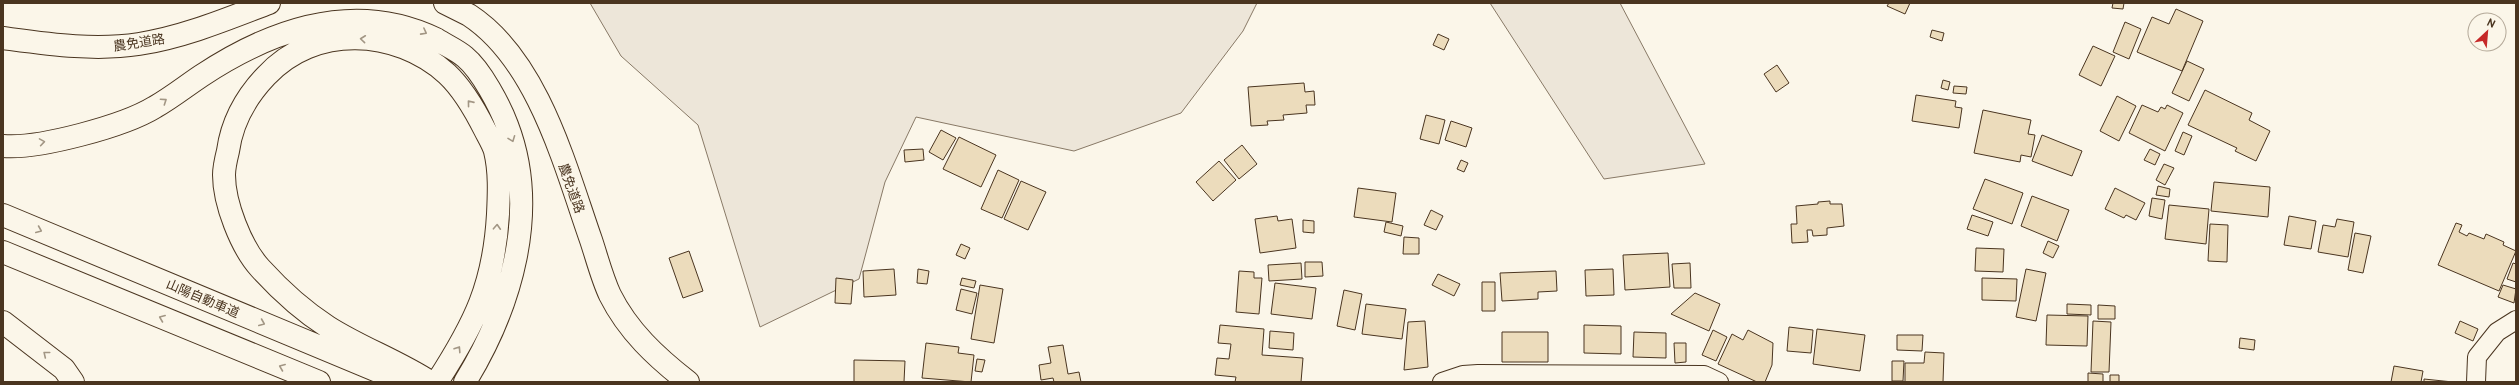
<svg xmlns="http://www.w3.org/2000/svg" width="2519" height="385" font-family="Overpass,'Noto Sans JP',sans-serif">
<rect width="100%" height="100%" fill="#fbf6e9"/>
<path fill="#ede6d9" stroke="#887966" d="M590 3H1257L1243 31 1181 113 1074 151 916 117 885 182 859 279 760 327 698 125 621 56Z
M1490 3H1620L1705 164 1604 179Z"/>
<path fill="#ecdcbc" stroke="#4a3520" d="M1889 3H1910L1905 14 1887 6Z
M2113 3H2124L2123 9 2112 8Z
M2176 9 2203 21 2182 71 2137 52 2152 17 2169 24Z
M2125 22 2141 29 2129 59 2113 52Z
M1932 30 1944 33 1942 41 1930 37Z
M1438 34 1449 39 1444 50 1433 45Z
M2093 46 2115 56 2101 86 2079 75Z
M2187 61 2204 69 2189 101 2172 93Z
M1777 65 1789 83 1776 92 1764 74Z
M1943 80 1950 82 1948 90 1941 88Z
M1304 83 1305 92 1314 91 1315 105H1306L1307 113 1283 115 1284 120 1267 121 1268 125 1251 126 1248 87Z
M1954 86 1967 87 1966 94 1953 93Z
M2205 90 2252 113 2249 120 2270 131 2256 161 2235 151 2237 148 2188 125Z
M1916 95 1956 101 1955 107 1962 108 1959 128 1912 121Z
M2117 96 2136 106 2119 141 2100 131Z
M2142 105 2158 112 2161 107 2165 109 2167 105 2183 113 2165 151 2129 133Z
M1983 110 2031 120 2028 134 2035 135 2031 157 2021 155 2020 162 1974 153Z
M1426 115 1445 120 1439 144 1420 139Z
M1451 121 1472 128 1466 147 1445 140Z
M941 130 956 138 943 160 929 152Z
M2183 132 2192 136 2184 155 2175 151Z
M2042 135 2082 151 2072 176 2032 161Z
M959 137 996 155 981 187 943 169Z
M1242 145 1257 164 1239 179 1224 160Z
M923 149 924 160 905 162 904 150Z
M2150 149 2160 154 2155 165 2144 160Z
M1461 160 1468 163 1464 172 1457 169Z
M1219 161 1236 180 1213 201 1196 182Z
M2164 164 2174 168 2165 185 2156 180Z
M998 170 1019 180 1002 218 981 209Z
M1985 179 2023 193 2012 224 1973 209Z
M1021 181 1046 192 1028 230 1004 219Z
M2214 182 2270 187 2268 217 2211 211Z
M2158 186 2170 189 2169 197 2156 195Z
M1358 188 1396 193 1392 222 1354 217Z
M2115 188 2145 203 2136 220 2126 215 2124 218 2105 209Z
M2032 196 2069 210 2057 241 2021 226Z
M2152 198 2165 200 2162 219 2149 216Z
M1830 201V204H1842L1844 226 1827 228V235L1813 236 1812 230H1807L1808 242 1792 243 1791 224H1797L1796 206 1818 204V202Z
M2169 205 2209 209 2206 244 2165 239Z
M1431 210 1443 216 1436 230 1424 225Z
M1972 215 1993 222 1988 236 1967 229Z
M1277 216 1278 221 1292 219 1296 248 1260 253 1255 219Z
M2289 216 2316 221 2311 249 2284 245Z
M2337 219 2354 222 2348 257 2318 252 2323 225 2335 227Z
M1303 220 1314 221V233L1303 232Z
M1386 222 1403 226 1401 236 1384 232Z
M2456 223 2462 225 2459 232 2467 236 2469 233 2484 239 2486 234 2504 242 2503 245 2516 251 2499 291 2438 265Z
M2210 224 2228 225 2227 262 2208 261Z
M2355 233 2371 236 2363 273 2348 270Z
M1404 237 1419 238V254H1403Z
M2048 241 2059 246 2053 258 2043 253Z
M961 244 970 248 965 259 956 255Z
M1976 248 2004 249 2003 272 1975 271Z
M689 251 703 291 683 298 669 258Z
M1668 253 1670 287 1625 290 1623 255Z
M1305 262H1322L1323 276 1305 277Z
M1301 263 1302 279 1269 281 1268 265Z
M1690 263 1691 288H1674L1672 264Z
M2513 263 2516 264V282L2507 279Z
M894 269 896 295 864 297 863 271Z
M918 269 929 271 927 284 917 283Z
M1613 269 1614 295 1586 296 1585 270Z
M2026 269 2046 273 2036 321 2016 317Z
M1239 271 1254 272V278H1262L1259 314 1236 312Z
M1556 271 1557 291 1538 292V299L1502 301 1500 273Z
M1438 274 1460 284 1454 296 1432 285Z
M836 278 853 280 851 304 835 303Z
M962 278 976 281 974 288 960 285Z
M1982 278 2017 279 2016 301 1982 300Z
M1482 282H1495V311H1482Z
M1275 283 1316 288 1312 319 1271 314Z
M980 285 1003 289 994 343 971 339Z
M2503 285 2516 289 2514 303 2498 297Z
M961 289 977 293 972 314 956 310Z
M1344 290 1362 294 1355 330 1337 326Z
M1695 293 1720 304 1709 331 1671 314Z
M1366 304 1406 309 1402 339 1362 334Z
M2067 304 2091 305V315L2067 314Z
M2098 305 2115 306V319H2098Z
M2047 315 2088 316 2087 346 2046 345Z
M1425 321 1428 367 1404 370 1408 322Z
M2093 321 2111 322 2109 372H2091Z
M2460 321 2478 329 2473 341 2455 333Z
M1220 325 1264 329 1262 355 1303 358 1301 382H1235L1236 377 1215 375 1217 358 1229 359 1231 344 1218 343Z
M1584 325 1621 326V354L1584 353Z
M1789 327 1813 330 1811 353 1787 351Z
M1817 329 1865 335 1860 371 1813 364Z
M1713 330 1727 337 1716 361 1702 355Z
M1748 330 1773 343 1772 365 1765 382H1757L1718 364 1732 334 1743 340Z
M1270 331 1294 333 1293 350 1269 348Z
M1502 332H1548V362H1502Z
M1634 332 1666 333V358L1633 357Z
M1897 335H1923L1922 351 1897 350Z
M2240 338 2255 340 2254 350 2239 348Z
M926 343 959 347 958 353 974 355 971 382 922 378Z
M1674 343H1686V362L1675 363Z
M1063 345 1068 374 1079 372 1081 382H1054L1053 378 1041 380 1039 365 1051 363 1048 347Z
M1925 352 1944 353 1943 382H1905V363H1924Z
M977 359 985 360 982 372 975 371Z
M854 360 905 361 904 382H854Z
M1892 361H1904L1903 381H1892Z
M2394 366 2423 371 2421 382H2391Z
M2088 373 2103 374V382H2088Z
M2110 375H2119V382H2110Z
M2424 379 2453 382H2424Z"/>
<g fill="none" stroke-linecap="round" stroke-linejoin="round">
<g stroke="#4a3520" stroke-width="20">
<path id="minor" d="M1442 382 1463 375 1478 374 1704 375 1719 382
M2476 382 2477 357 2497 332 2516 320"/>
</g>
<g stroke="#4a3520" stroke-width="24">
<path id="tertiary" d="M445 3C453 7 461 11 469 15 538 60 565 166 591 240 597 258 602 278 610 295 628 331 656 357 688 382
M3 38C48 44 94 51 139 44 184 37 227 19 269 3"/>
</g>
<g stroke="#4a3520" stroke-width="24">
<path id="motorway" d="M3 146C39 149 124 126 155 107 171 98 186 86 201 76 272 29 355 0 436 39 445 45 457 50 465 57 481 70 500 106 507 125 540 211 511 307 465 382
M3 215 404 382
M3 252 319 382
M3 322 64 369 73 382
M430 382C398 361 361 348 328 327 303 311 280 290 260 268 241 247 224 203 224 175 224 167 226 159 228 151 232 122 246 97 266 76 314 24 396 28 447 74 463 89 475 110 485 130 488 136 493 144 495 151 500 171 499 194 498 214 494 285 475 323 437 382"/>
</g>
<use href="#minor" stroke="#fbf6e9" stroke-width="18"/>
<use href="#tertiary" stroke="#fbf6e9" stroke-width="22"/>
<use href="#motorway" stroke="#fbf6e9" stroke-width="22"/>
</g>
<defs><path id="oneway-chevron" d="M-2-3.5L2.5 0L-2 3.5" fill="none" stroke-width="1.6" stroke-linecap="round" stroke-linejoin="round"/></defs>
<g stroke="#a29684">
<use href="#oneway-chevron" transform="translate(424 32) rotate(28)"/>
<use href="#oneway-chevron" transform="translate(363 39) rotate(-174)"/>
<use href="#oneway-chevron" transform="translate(164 101) rotate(-34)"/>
<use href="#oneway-chevron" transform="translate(470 103) rotate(-129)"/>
<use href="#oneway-chevron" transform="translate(512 139) rotate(69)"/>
<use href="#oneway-chevron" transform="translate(42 142) rotate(-9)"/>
<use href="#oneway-chevron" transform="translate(497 227) rotate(-87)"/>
<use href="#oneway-chevron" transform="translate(39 230) rotate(23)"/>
<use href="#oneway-chevron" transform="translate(162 318) rotate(-158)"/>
<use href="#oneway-chevron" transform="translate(262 323) rotate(23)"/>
<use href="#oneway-chevron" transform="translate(458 349) rotate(-57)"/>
<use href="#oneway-chevron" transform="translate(46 354) rotate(-141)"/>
<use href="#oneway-chevron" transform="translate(282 367) rotate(-158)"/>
</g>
<g text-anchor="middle" stroke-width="3" stroke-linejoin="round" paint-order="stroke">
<g font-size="13" fill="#4a3520" stroke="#fbf6e9">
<text transform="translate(139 42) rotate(-9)" y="5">農免道路</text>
<text transform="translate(572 188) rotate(70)" y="5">農免道路</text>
<text transform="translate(203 298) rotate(23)" y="5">山陽自動車道</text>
</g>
</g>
<rect width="2519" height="385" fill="none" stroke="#4a3520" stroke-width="8"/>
<g transform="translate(2487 32) rotate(26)"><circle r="19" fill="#fbf6e9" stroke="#b4a999"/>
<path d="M0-3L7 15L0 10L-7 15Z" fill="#c62828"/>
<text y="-6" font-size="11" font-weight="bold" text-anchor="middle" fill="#4a3520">N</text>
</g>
</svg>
